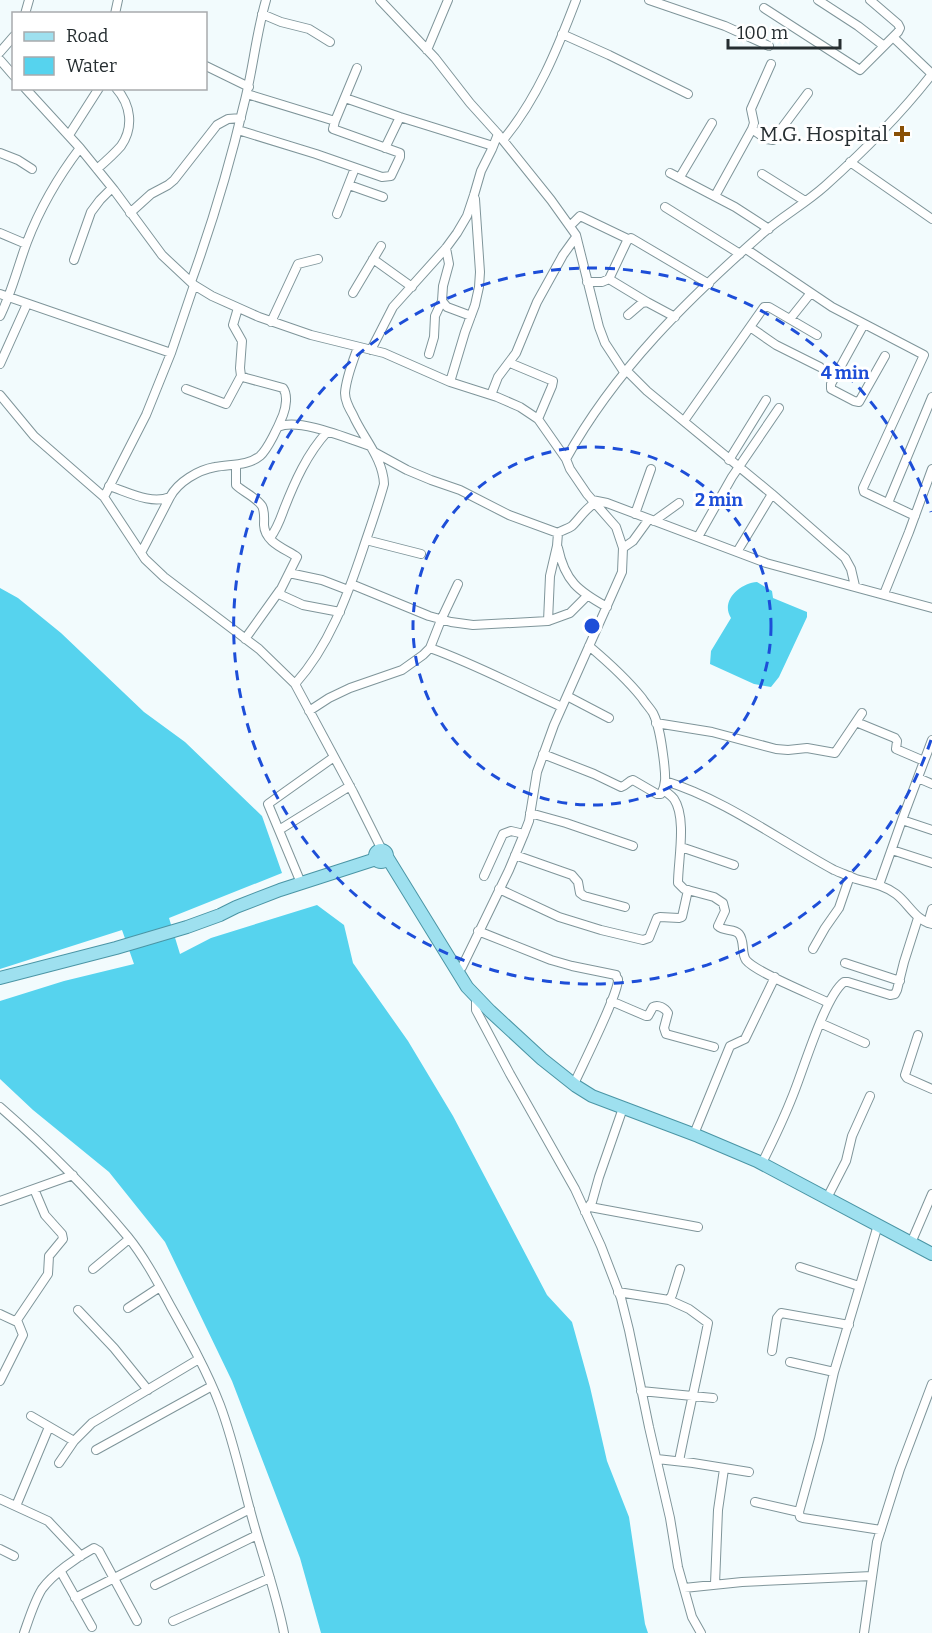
<svg xmlns="http://www.w3.org/2000/svg" width="932" height="1633" font-family="Bitter,serif">
<rect width="100%" height="100%" fill="#f2fbfd"/>
<path fill="#56d3ee" d="M757 582 772 591 773 598 807 612V617L779 677 771 687 754 684 710 664 711 651 731 618C720 601 740 583 757 582Z
M0 588 18 598 61 633 144 712 185 742 262 816 282 873 169 918 180 954 211 938 317 905 344 925 353 963 408 1041 453 1116 547 1295 572 1322 590 1387 607 1461 629 1517 645 1624 648 1633H321L300 1558 232 1381 165 1242 109 1172 33 1110 0 1079V1001L64 981 134 964 122 930 0 969Z"/>
<g fill="none" stroke-linecap="round" stroke-linejoin="round">
<g stroke="#7f959a" stroke-width="10">
<path id="minor" d="M380 0 435 58 470 103 498 134 551 200 576 235 599 327 605 343 624 372
M649 0 725 26 769 46
M818 0 858 26 884 46
M764 8 860 70 898 32 900 28 898 24 870 0
M25 14 29 0
M115 14 118 0
M262 14 281 22 309 29 330 42
M562 34 609 55 688 94
M893 37 932 74
M427 50 448 0
M0 52 14 36
M0 60 14 76
M206 66 249 87
M25 88 80 148 114 190 162 255 194 285 212 296 259 317 311 335 384 353 450 382 497 397 520 407 538 419 566 459 570 469 587 494 616 527 623 548 622 572 554 725 537 772 529 821 524 834 509 870 462 967 457 973
M247 94 335 121
M345 98 400 117 493 146
M752 129 766 139 773 140 808 93
M238 130 316 154 382 177 391 176 400 157V153L333 129 335 121 357 68
M69 135 99 88
M503 140C537 99 557 50 576 0
M385 148 400 117
M0 153 18 160 32 169
M850 162 932 219
M97 169C105 162 114 154 121 146 134 127 131 105 116 88
M670 173 735 207 769 229
M762 174 805 201
M680 177 712 123
M349 185 383 197
M715 196 752 129 754 123 751 109 771 64
M665 207 740 254
M130 213 151 194 168 185 174 180 217 125 228 119 241 118
M337 214 355 168
M570 226 580 216 628 239
M0 233 26 244
M446 248 449 264 443 286 442 301 447 307 471 316
M746 249 832 307 924 355 863 488 864 492 915 516
M373 259 412 287
M74 260 91 212 100 200 112 188
M609 279 647 302
M191 282C212 224 230 164 244 104 253 70 256 34 266 0
M587 282H602L609 279 627 241 631 238 709 284
M353 293 381 246
M0 294 171 353
M628 315 642 303 647 302 675 317
M0 316C12 292 18 266 27 242 40 208 58 177 80 148
M790 319 810 294
M271 322 298 264 318 259
M864 324 831 384V389L854 401 859 402 885 356
M750 327 776 345 820 367
M371 350 393 307 446 248 457 233 467 216 474 195 481 171 492 149 498 134
M429 354 434 337 435 316 442 301
M510 363 553 381 552 386 538 419
M0 364 27 304
M626 370 647 391 772 494 845 558 851 569 855 586
M450 382 465 332 475 305 479 287 480 272 475 199
M186 389 226 404 241 376
M0 395 34 436 104 497 145 559 164 577 259 649 295 684 353 792 382 850
M491 395 498 377 516 353 537 302 563 255 576 237
M684 421 764 307H769L817 335
M278 427C298 417 349 439 370 446
M374 452 407 470 431 480 460 490 509 515 558 533C562 530 568 529 572 526 580 518 585 509 595 503
M566 459C615 370 688 299 763 233 783 216 806 203 825 186 863 152 901 114 932 74
M729 460 766 400
M236 465V485C243 492 256 497 262 506 265 512 264 518 264 525 265 543 286 549 297 557L281 589 280 592 281 595 303 605 340 612
M109 486C128 492 151 505 170 497 178 482 198 470 215 467 230 464 248 466 260 456 268 449 279 425 283 415 286 407 288 395 283 388L246 378 241 376 240 368 242 341 233 325 238 308
M104 497 146 415 171 353 194 285
M592 500 607 503 766 563 932 608
M888 503 932 397
M635 514 651 469
M654 521 679 503
M698 537 732 477 779 408
M270 538C277 529 280 520 284 509 295 481 307 454 327 432
M366 540 421 554
M558 548C565 581 578 591 607 607
M623 548 633 541 649 519
M737 552 772 494
M141 553 170 497
M289 573 322 580 348 590
M351 584 429 616 451 622 473 625 548 621 550 576 557 546 558 533
M884 594 909 532 932 469
M548 621 570 613 587 596
M245 639 280 590
M430 648C475 664 518 687 562 707
M295 684C329 646 347 597 363 549 370 528 378 506 384 484 383 458 363 438 353 415 349 408 345 401 345 393 346 378 353 361 358 347
M567 696 609 718
M309 711 329 698 350 688 402 670 423 655 430 648 441 620 458 584
M856 722 895 738 897 741 896 749 924 761
M656 723 712 732 776 749 788 750 807 748 835 753 862 713
M543 754 594 774 621 787C626 786 628 781 633 780L657 794H661C667 784 665 773 664 762 662 747 660 727 653 713 650 708 645 703 642 698 626 678 608 662 589 646
M918 778 932 784
M665 781C724 799 779 840 834 870 841 873 849 876 856 879 870 883 884 885 896 894 909 904 915 920 932 924
M664 790C667 793 671 795 674 799 687 818 678 861 678 883L684 889 714 897 723 903 725 911 718 926C724 932 734 928 739 934 745 941 741 953 746 960 755 972 813 995 829 1003
M530 813 566 823 633 846
M902 820 932 830
M279 830 350 786
M681 847 734 865
M892 850 932 863
M515 855 572 875 578 882 580 893 584 896 625 907
M484 876 503 834 511 831 524 834
M301 883 268 804 334 757
M879 885 902 820 932 740
M499 889 559 917 601 930 643 940 649 938 657 918 660 917 679 918 682 917 688 890
M928 923 932 909
M478 931 551 960 572 966 616 975C616 977 617 978 618 979 619 993 581 1068 574 1084
M813 949 825 928 839 908 850 876
M845 963 900 981
M476 998V1010L510 1074 575 1189 601 1246 621 1298 629 1330 649 1427 670 1518 678 1567 692 1617 701 1633
M611 1001 646 1016H648L653 1007C658 1004 665 1008 668 1013L664 1028 666 1034 714 1047
M820 1023 865 1043
M918 1035 905 1075 907 1078 932 1089
M0 1107C46 1147 89 1190 128 1237 145 1258 158 1283 171 1307 189 1339 207 1371 220 1405 235 1445 243 1487 255 1528 265 1563 277 1597 284 1633
M694 1134 730 1046 745 1039 775 977
M762 1163C773 1141 784 1118 793 1095 803 1071 825 996 844 982H848L890 995 895 994 897 990 904 962 918 918
M827 1198 846 1161 852 1136 870 1096
M0 1201 73 1175
M590 1207 698 1227
M585 1212 592 1202 599 1177 623 1108
M878 1225 834 1372 819 1439 799 1512 800 1517 803 1518 881 1530
M911 1243 932 1194
M800 1267 859 1286
M93 1269 129 1239
M618 1292 669 1300 672 1295 680 1269
M669 1300 689 1309 708 1323C699 1369 688 1415 679 1461
M128 1308 160 1287
M78 1310 114 1348 148 1390
M0 1314 17 1322
M772 1351 777 1318 781 1313 849 1325
M790 1362 834 1372
M0 1381 23 1335 17 1320 48 1274 49 1256 63 1239 62 1234 45 1215 34 1189
M641 1391 713 1398
M31 1416 74 1441
M96 1450 212 1386
M657 1459 693 1463 749 1472
M59 1463 74 1441 92 1423 199 1359
M0 1499 48 1521 81 1556
M755 1502 799 1512
M16 1506 49 1427
M0 1549 14 1556
M61 1572 92 1627
M715 1584 718 1510 724 1469
M155 1585 257 1535
M684 1588 742 1582 872 1576
M75 1598 250 1509
M173 1621 270 1578
M24 1633C29 1619 34 1602 42 1589 53 1574 77 1557 94 1548L99 1551 137 1621
M864 1633 877 1542 900 1469 932 1384"/>
</g>
<g stroke="#4a95a5" stroke-width="14">
<path id="primary" d="M375 856a6 6 0 1 1 12 0a6 6 0 1 1-12 0Z
M387 857 467 987 490 1011 542 1059 576 1086 592 1096 698 1136 757 1161 932 1254
M0 978 116 948 187 927 220 915 236 907 280 890 376 859"/>
</g>
<use href="#minor" stroke="#fff" stroke-width="8"/>
<use href="#primary" stroke="#9ee0ef" stroke-width="12"/>
</g>
<g fill="none" stroke="#1d4ed8" stroke-width="3" stroke-dasharray="10 8">
<circle cx="592" cy="626" r="179"/>
<path d="M931 740A358 358 0 1 1 931 512"/>
</g>
<path fill="#895005" stroke="#fff" stroke-width="2" d="M899 125h6v6h6v6h-6v6h-6v-6h-6v-6h6z"/>
<g text-anchor="middle" stroke-width="6" stroke-linejoin="round" paint-order="stroke">
<g font-size="21" fill="#262e31" stroke="#fff" text-anchor="end">
<text x="888" y="141">M.G. Hospital</text>
</g>
</g>
<circle cx="592" cy="626" r="9" fill="#1d4ed8" stroke="#fff" stroke-width="3"/>
<g font-size="18" text-anchor="middle" font-weight="bold" fill="#1d4ed8" stroke="#fff" stroke-width="6" stroke-linejoin="round" paint-order="stroke">
<text x="845" y="379">4 min</text>
<text x="719" y="506">2 min</text>
</g>
<rect x="12" y="12" width="195" height="78" fill="#ffffff" stroke="#a8abad" stroke-width="1.5"/>
<rect x="24" y="32" width="30" height="9" fill="#9ee0ef" stroke="#a8abad" stroke-width="1.5"/>
<text x="66" y="42" font-size="18" fill="#262e31">Road</text>
<rect x="24" y="57" width="30" height="18" fill="#56d3ee" stroke="#a8abad" stroke-width="1.5"/>
<text x="66" y="72" font-size="18" fill="#262e31">Water</text>
<path d="M728 39v9h112v-9" fill="none" stroke="#262e31" stroke-width="3"/>
<text x="737" y="39" font-size="18" fill="#262e31" stroke="#ffffff" stroke-width="4.5" paint-order="stroke">100 m</text>
</svg>
